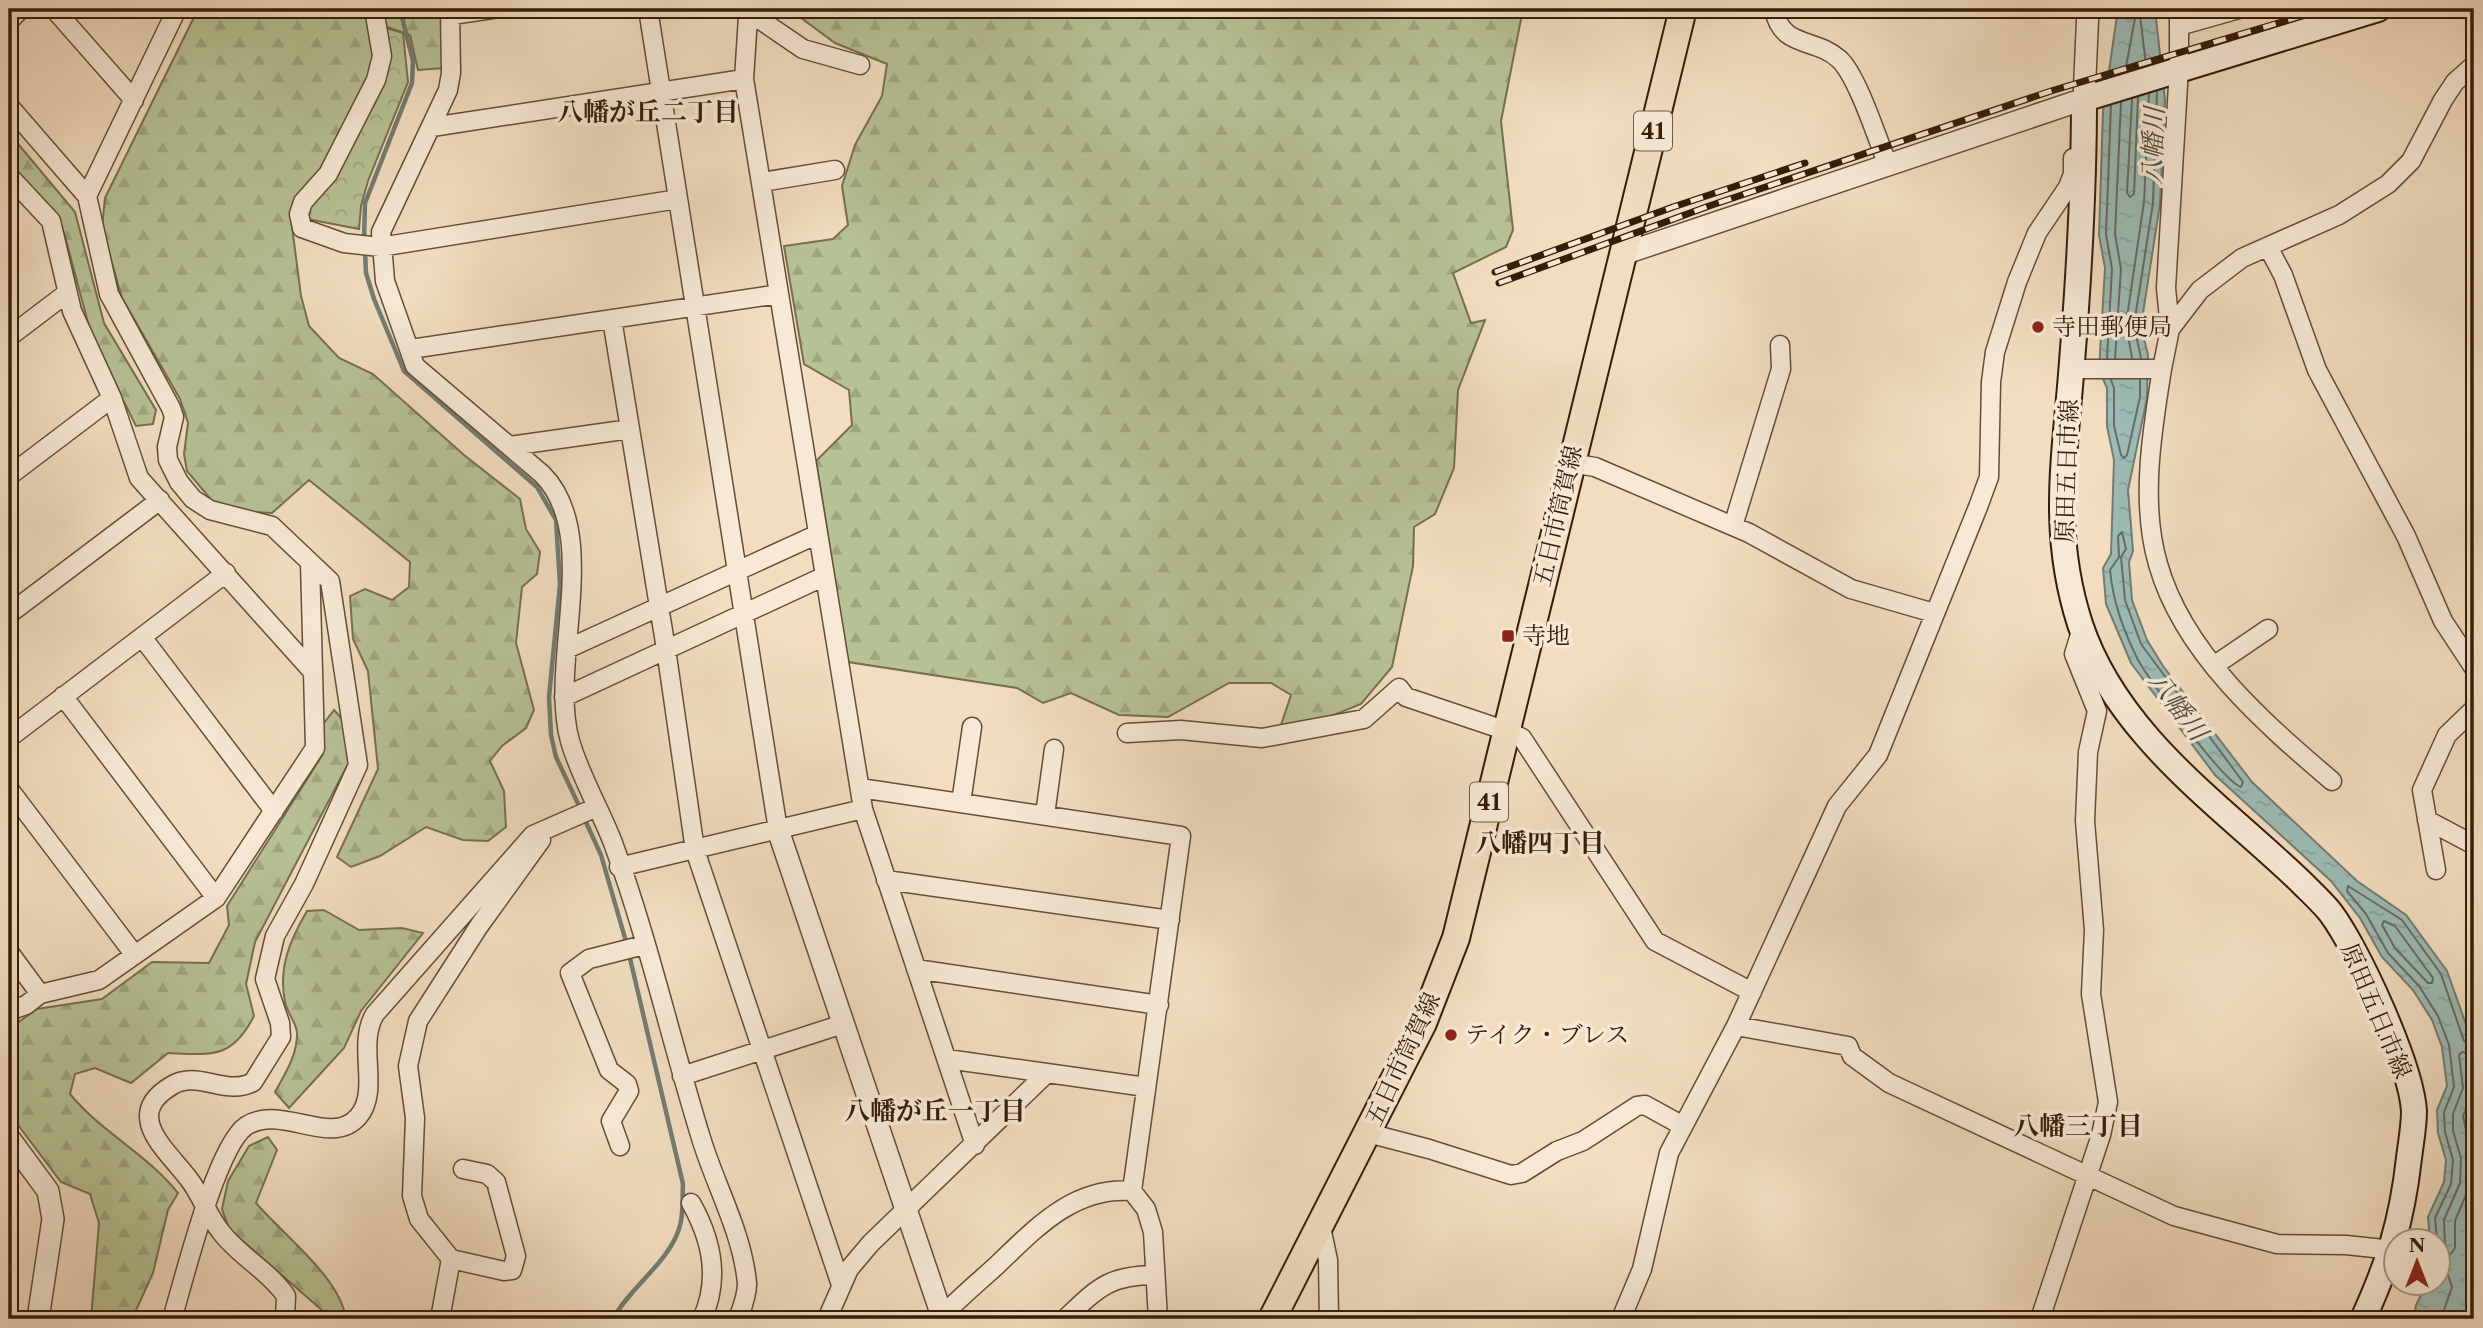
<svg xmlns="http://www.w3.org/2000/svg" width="2483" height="1328" font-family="'Libre Caslon Text','Noto Serif JP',serif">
<defs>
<pattern id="forest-firs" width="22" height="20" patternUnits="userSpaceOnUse" patternTransform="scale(1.75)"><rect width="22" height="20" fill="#b7c295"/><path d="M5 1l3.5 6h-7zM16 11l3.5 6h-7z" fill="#9ea67f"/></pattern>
<pattern id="park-crowns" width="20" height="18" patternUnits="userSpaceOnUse" patternTransform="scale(1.75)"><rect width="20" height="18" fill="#b7c295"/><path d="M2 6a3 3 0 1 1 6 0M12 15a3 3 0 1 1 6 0" fill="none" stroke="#9ea67f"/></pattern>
<pattern id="water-ripples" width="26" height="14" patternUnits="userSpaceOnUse" patternTransform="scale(1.75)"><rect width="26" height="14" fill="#9cbbb6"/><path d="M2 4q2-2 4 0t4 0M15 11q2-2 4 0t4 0" fill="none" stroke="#87a09b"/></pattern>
</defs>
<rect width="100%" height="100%" fill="#f2ddc0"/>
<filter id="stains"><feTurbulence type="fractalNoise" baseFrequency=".00286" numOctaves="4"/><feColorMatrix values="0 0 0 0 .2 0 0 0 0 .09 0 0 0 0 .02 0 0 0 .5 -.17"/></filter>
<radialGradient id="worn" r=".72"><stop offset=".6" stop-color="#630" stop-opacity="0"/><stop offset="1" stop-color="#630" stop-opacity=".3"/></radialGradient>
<path fill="url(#forest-firs)" stroke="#76704f" stroke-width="2" d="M198 9H441L445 23 444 68 418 70 410 35 382 25 369 83 337 148 291 219 301 296 309 326 339 358 373 374 464 455 520 499 526 529 540 552 537 574 522 587 516 643 534 710 526 728 502 746 490 761 504 791 506 827 488 841 463 840 426 827 380 856 351 867 337 857 378 769 368 671 353 639 350 596 365 589 392 600 409 587 410 562 309 480 272 513 239 511 213 502 187 471 184 454 188 423 180 399 122 298 102 228 105 198Z
M789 9H1523L1501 121 1513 230 1506 247 1453 273 1471 323 1485 320 1458 390 1454 468 1435 514 1414 527 1413 566 1392 667 1361 704 1312 724 1281 725 1291 695 1271 683H1229L1168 717 1119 715 1071 693 1043 703 1017 688 848 662 816 461 852 425 849 390 804 364 784 246 833 239 848 225 842 186 855 145 882 96 887 64 835 43Z
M9 133 75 212 104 323 156 410 153 424 136 426 92 338 65 236 57 216 9 167Z
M334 710 343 720 349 762 255 942 246 984 254 1016C232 1059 212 1055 168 1053L131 1083 95 1068 75 1074 70 1094C102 1133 147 1154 178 1193L168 1210 153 1273 132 1319H91L99 1223 90 1194 61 1182 9 1113V1029L37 1009 102 999 152 962 209 963 229 925 227 906 323 754 321 727Z
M324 910 359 930 402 928 423 933 361 1011 344 1048 289 1108 275 1092C285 1074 298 1054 297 1032 296 1022 287 1013 285 1002 278 968 290 940 307 911Z
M268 1137 277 1150 256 1203C284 1236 340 1277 346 1319H332L229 1229 222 1209 228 1181 249 1146Z"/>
<path fill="url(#park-crowns)" stroke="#76704f" stroke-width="2" d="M383 27 403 33 408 82 368 181 361 206 359 229 307 219 308 207 350 148Z"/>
<path fill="url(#water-ripples)" stroke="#737c71" stroke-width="2" d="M2118 9H2155L2165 100 2160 204 2141 326 2148 355 2147 398 2128 490 2133 551 2129 562 2132 600 2147 640 2163 666 2252 782 2357 881 2406 915 2447 971 2474 1047V1319H2414L2416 1305 2427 1283 2438 1282V1240H2430L2428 1217 2444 1182 2446 1160 2438 1133 2437 1110 2447 1086 2442 1047 2432 1020 2413 990 2382 957 2360 918 2331 881 2215 775 2131 663 2106 604 2103 568 2111 554 2114 460 2107 426V388L2099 370 2105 268 2099 235 2103 112Z"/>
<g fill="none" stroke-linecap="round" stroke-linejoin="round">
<path stroke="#686c60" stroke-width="2" d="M2125 72 2136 13 2140 15 2146 65
M2132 99 2127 193 2130 197 2134 194 2138 97
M2107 358 2112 269 2106 234 2111 105
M2115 358 2121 269 2115 234 2121 102
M2132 358 2126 324 2144 202 2149 94
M2141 358 2134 325 2153 203 2157 91
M2111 380 2114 388V426L2121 455 2124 458 2127 455 2140 397V380
M2122 532 2126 549 2121 557 2125 600 2141 644 2243 782 2241 787C2224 782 2147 678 2137 658 2123 629 2113 602 2110 570L2119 557 2118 536Z
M2384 921 2395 926 2433 978 2432 983H2428L2395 948 2382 925Z
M2437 1240 2435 1218 2451 1184 2453 1160 2445 1132 2444 1112 2454 1087 2449 1045 2438 1016 2419 986 2388 953 2366 914 2347 891 2348 886 2402 920 2441 974 2464 1041 2474 1046
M2438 1254 2445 1245 2444 1220 2460 1183 2461 1158 2453 1131V1114L2463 1088 2459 1055 2462 1052 2474 1055
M2441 1319 2452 1287 2444 1263 2455 1248V1221L2470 1185 2472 1158 2463 1116 2473 1091 2471 1068 2474 1065"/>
<path stroke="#737c71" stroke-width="4.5" d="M364 242 365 203 412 83 413 61 400 9
M365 251 366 273 374 299 404 371 537 487 556 520 560 584 549 697 551 735 556 757 581 810
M584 818 601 855 627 945
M613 1319C630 1287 668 1263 679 1229 684 1215 682 1199 683 1184L629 954"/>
<g stroke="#644d37" stroke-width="21">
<path id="minor" d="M54 9 134 100
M374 9 382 56 376 80 328 174 303 202 299 214 302 228 344 243 380 247 678 199
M450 9 451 73 448 90 381 232 385 281 415 366 542 474C603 535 548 663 570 741 580 776 600 809 613 843 648 938 671 1041 701 1138 715 1185 743 1234 747 1284 747 1296 742 1308 738 1319
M648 9 778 830
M759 9V19L748 17 744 79 863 809 975 1145
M1774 9C1781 49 1815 37 1839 59 1857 75 1877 138 1887 163
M452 15 492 9
M759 19 803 49 860 65
M9 21 21 9
M2179 26 2239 9
M9 106 87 196 109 294 171 408 174 417 167 447 168 460 179 482 193 499 210 510 272 526 330 581 358 765 304 884 275 936 265 979 280 1023 281 1037 253 1082C226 1097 198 1069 171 1086 120 1117 171 1153 191 1182 202 1198 209 1217 221 1232 239 1256 269 1271 286 1296L285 1319
M432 127 744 79
M9 176 51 221 72 311 112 398 139 478 313 672 315 748 216 898 99 980 40 994 26 1005 9 1011
M762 182 835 170
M87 196 177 9
M2268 247 2283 275 2317 370 2406 536 2443 621 2474 668
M612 319 666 649 695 850 841 1285
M2170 329 2166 288 2179 68V9
M9 337 67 293
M411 349 779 294
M2072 369H2162L2170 329 2200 290 2242 258 2339 215 2388 184 2411 161 2443 100 2455 82 2474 65
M2162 369C2152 431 2140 503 2158 564 2183 653 2264 723 2332 781
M510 446 630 429
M1571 463 1595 467 1749 533 1851 589 1934 613
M9 476 112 398
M1733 526 1781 369 1780 345
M310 562 313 672
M9 614 160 500
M142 637 274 811
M567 649 818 534
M2215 665 2268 629
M63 696 216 898
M564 697 825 576
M1127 733 1181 730 1262 738 1364 719 1399 688 1406 697 1507 731 1522 738 1655 941 1752 992
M9 738 226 573
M860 788 1181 836 1132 1191
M9 789 134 954
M961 803 972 727
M1045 815 1054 749
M2427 820 2474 845
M619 867 863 809
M2436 870 2422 790 2447 735 2474 709
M886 880 1170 920
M9 952 40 994
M916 969 1159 1005
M1736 1026 1848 1046 1852 1056 1889 1083 2174 1216 2277 1244 2346 1245 2393 1250
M947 1059 1146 1087
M682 1076 843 1024
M1368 1133 1429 1149 1511 1175 1522 1173 1557 1151 1583 1141 1637 1106 1645 1105 1683 1126
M620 1146 611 1121 629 1091 627 1084 609 1070 570 973 589 959 644 945
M463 1169 487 1174 496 1182 516 1256 512 1270 504 1271 451 1259 419 1219 412 1196 415 1118 408 1066 418 1021 479 926 541 840
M691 1203C712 1240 720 1280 702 1319
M1321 1227 1328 1260 1329 1319
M172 1319C184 1280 216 1147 246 1126 281 1103 330 1148 358 1117 381 1091 356 1045 375 1014L533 835 597 807
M440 1319 451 1259
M827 1319 849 1269 871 1243 1046 1074
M939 1319C956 1301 976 1284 995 1267 1034 1230 1073 1186 1132 1191L1146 1209 1153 1232 1158 1319
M1065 1319C1097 1289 1108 1275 1155 1275
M1621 1319 1642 1269 1669 1153 1736 1026 1837 806 1878 755 1978 507 1989 477 1991 382 1995 352 2017 282 2037 233 2068 187 2073 174V158
M2040 1319 2101 1135 2108 1102 2091 994 2094 930 2085 821 2088 752 2097 711 2074 654 2082 628"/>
</g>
<g stroke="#644d37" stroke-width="24">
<path id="tertiary" d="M1623 254 2084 99 2088 9
M778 830 943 1319
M9 1138 48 1191 53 1219 38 1319"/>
</g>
<g stroke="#351d09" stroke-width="28">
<path id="secondary" d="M2363 1319C2389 1262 2402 1221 2409 1158 2411 1142 2414 1126 2414 1111 2411 1065 2358 949 2330 912 2322 902 2311 892 2302 883 2221 805 2117 736 2080 624 2050 531 2065 457 2072 362 2079 275 2084 187 2084 99L2378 9"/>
</g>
<g stroke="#351d09" stroke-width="30">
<path id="primary" d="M1272 1319 1423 1023 1456 938 1683 9"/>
</g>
<use href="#minor" stroke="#f7e9d6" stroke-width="18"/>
<use href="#tertiary" stroke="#f7e9d6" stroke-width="21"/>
<use href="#secondary" stroke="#f7e9d6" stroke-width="24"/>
<use href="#primary" stroke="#f2ddc0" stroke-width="26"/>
<g stroke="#351d09" stroke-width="7">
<path id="rail" d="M1495 272 1673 207 1805 163
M1499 283 1709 206 2051 91 2325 9"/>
</g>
<use href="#rail" stroke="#f7e9d6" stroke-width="4.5" stroke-dasharray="13" stroke-linecap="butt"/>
</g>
<g fill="#8f2418" stroke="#f7e9d6" stroke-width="2.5">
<circle cx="2038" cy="327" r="7"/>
<rect x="1501" y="629" width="14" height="14" rx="3.5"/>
<circle cx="1451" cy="1035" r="7"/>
</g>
<g text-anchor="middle" stroke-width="7" stroke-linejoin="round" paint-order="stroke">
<g fill="#f7e9d6" stroke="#6f5a46" stroke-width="2">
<rect x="1634" y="111.5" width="38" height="39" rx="5"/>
<rect x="1470" y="782.5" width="38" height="39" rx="5"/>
</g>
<g font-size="23" font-weight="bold" fill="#351d09">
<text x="1653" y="139">41</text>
<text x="1489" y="810">41</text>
</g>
<g font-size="24" fill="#351d09" stroke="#f7e9d6" text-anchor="start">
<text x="2052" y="335">寺田郵便局</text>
<text x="1522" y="644">寺地</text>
<text x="1465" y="1043">テイク・ブレス</text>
</g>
<g font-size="24" fill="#351d09" stroke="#f7e9d6">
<text transform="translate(2067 471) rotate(-88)" y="8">原田五日市線</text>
<text transform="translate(1558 516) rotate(-77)" y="8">五日市筒賀線</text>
<text transform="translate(2376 1011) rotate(67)" y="8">原田五日市線</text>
<text transform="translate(1403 1059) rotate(-65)" y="8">五日市筒賀線</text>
</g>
<g font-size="26" font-weight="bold" fill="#351d09" stroke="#f7e9d6">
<text x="648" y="121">八幡が丘二丁目</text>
<text x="1540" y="852">八幡四丁目</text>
<text x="935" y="1120">八幡が丘一丁目</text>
<text x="2078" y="1135">八幡三丁目</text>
</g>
<g font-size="26" font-style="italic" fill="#544c3d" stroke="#f7e9d6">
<text transform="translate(2153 146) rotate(-88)" y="9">八幡川</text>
<text transform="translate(2178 706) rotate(53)" y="9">八幡川</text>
</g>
</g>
<rect width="2483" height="1328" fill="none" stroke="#f2ddc0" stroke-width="35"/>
<rect x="10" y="10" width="2462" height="1307" fill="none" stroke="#351d09" stroke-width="3.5"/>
<rect x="18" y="18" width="2448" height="1293" fill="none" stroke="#351d09" stroke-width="2"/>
<g transform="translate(2417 1262)"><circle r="33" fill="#f7e9d6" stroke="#a99784" stroke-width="2"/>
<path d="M0-5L12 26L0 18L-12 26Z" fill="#8f2418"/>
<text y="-10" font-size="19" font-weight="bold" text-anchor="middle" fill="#351d09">N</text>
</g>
<rect width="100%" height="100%" filter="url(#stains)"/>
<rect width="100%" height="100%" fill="url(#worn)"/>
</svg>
